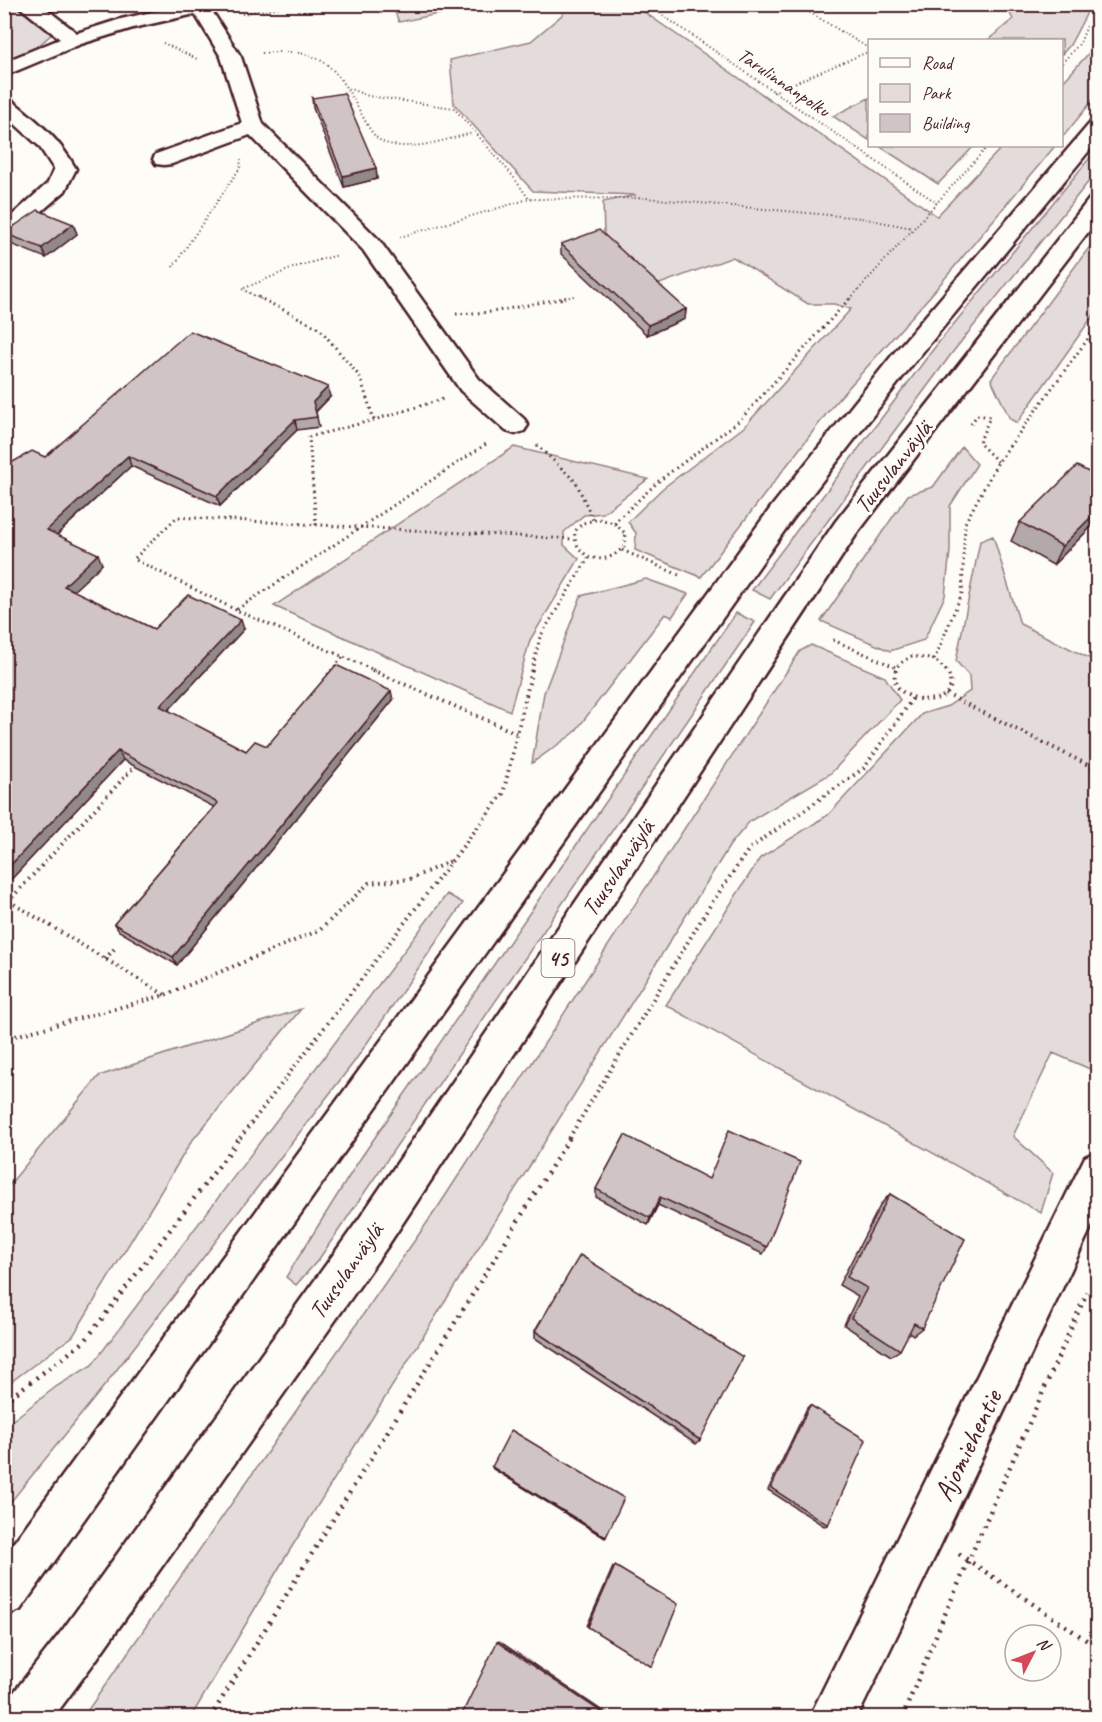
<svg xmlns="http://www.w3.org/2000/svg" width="1102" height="1722" font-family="Caveat,sans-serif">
<rect width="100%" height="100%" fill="#fdfcf7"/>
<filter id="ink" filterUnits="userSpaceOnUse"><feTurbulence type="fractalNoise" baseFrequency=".0167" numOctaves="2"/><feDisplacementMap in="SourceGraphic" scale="12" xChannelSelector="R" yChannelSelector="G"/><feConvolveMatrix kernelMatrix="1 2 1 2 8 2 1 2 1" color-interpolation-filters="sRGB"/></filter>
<g filter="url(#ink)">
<path fill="#e3dcda" stroke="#967e82" stroke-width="1.5" d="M5 5C23 5 40 22 53 33L37 47 5 61Z
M392 5H483L399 22Z
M559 5H634L937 216 1003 146H1055L931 295 834 404 701 577 635 550 636 533 628 522 663 488 744 427 851 309 834 304H808L733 257 657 285 604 235 603 202 636 195 533 191 454 104 450 60 531 41 563 14Z
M1005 5H1091L1070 45 1062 54V40H988L1013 19Z
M1097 44V95L1062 138V83Z
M869 98V140L833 116Z
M879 146H974L938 184Z
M1097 149V171L952 353 770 599 752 590 935 347Z
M1097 237V310L1017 423 1010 419 991 379Z
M514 447 648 479 603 513 584 515 564 532V545L579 559 530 640 510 711 274 606Z
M962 447 977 464 950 506V551L945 596 924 640 890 651 821 621 908 495 933 487Z
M993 536 1020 624 1097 662V1072L1053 1053 1013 1136 1053 1173 1041 1213 666 1005 760 858 828 815 922 714 948 706 970 691 969 676 956 661 980 541Z
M646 579 688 594 672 617 665 614 574 733 532 763 544 693 581 596Z
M736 613 755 622 319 1259 296 1285 286 1277 358 1162Z
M811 645 885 677 900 700 830 774 750 821 730 845 283 1561 191 1717H83L440 1204 800 651Z
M447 894 463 903 354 1062 105 1385 5 1509V1426L57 1386 92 1365Z
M301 1009 191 1142 73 1336 5 1386V1190L99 1076Z"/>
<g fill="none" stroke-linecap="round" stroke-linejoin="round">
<g stroke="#4a1f2b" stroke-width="5">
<path id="minor" d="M16 4H40L77 33 121 19 187 4H225L223 8 212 11 241 57 263 124 379 240 479 379 524 419 528 425 524 431 515 434 506 431 461 391 363 250 250 135 172 164 164 165 156 164 153 159 156 154 242 123 221 57 195 14 133 28 81 44 4 76V62L60 39Z
M4 98 11 100C37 120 60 140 76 169L65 191 27 224 19 226 11 224 8 219 48 183 54 169 39 146 4 114Z
M1098 1151V1213L940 1546 857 1718H809L1085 1157Z"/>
</g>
<g stroke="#4a1f2b" stroke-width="5">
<path id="major" d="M1098 120V140L912 365 792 520 20 1610 4 1616V1556L772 506 894 353 1091 122Z
M1098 196V219L856 535 387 1247 96 1660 53 1718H4L7 1701 64 1628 359 1219 836 521 1090 198Z"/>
</g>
<path stroke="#4a1f2b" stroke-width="2" stroke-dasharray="1 3" stroke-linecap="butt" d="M646 4 937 203
M796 4 870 49
M242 14 297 4
M163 43 197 59
M262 53C325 47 335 66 363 117 368 126 373 137 383 142 410 153 446 139 473 133
M1062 63 1080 43 1096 4
M348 88 368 96 454 108 512 175 529 199
M773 92 870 51
M400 237 529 199 646 198 861 218 912 228
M173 267 240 168 241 159
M261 299 242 289 298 266 338 255
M561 299 574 296
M850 299 988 146"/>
<path stroke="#4a1f2b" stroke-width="3" stroke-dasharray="1.5 4" stroke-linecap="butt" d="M258 297 319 328 360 377 374 420 443 399
M456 314 492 312 569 297
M971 424 977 415 990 417 979 443 998 462
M537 445 576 482 593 520
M599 519 614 523 626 534 624 547C620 550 616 554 612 556 593 565 572 550 575 531L583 523Z
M614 523 660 480 740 420 851 297
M316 525 309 437 374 420
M622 550 679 575
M236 610 134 559 177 517 572 539
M833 640 895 667
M934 660 962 593 965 523 998 462 1098 325
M331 671 343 657
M376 671 236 610 489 442
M532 671 540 637 589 557
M895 671 899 664 912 656 935 660 947 671"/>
<path stroke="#4a1f2b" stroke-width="4" stroke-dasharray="1.5 4.5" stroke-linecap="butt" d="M372 670 516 733
M896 670C883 706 971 713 946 670
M328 675 332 670
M946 694 1098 770
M9 901 165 995
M4 906 135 766
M105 959 114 949
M4 1039 165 995 320 930 369 883 410 879 451 861
M240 1138 503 794 532 670
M569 1138 709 907 749 849 864 768 913 698"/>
<path stroke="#4a1f2b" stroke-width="4.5" stroke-dasharray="2 6" stroke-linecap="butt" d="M4 1402 85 1341 241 1137
M959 1554 1098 1648
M210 1718 570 1137
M902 1718 942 1621 1087 1292"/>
<use href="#minor" fill="#fdfcf7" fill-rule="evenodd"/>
<use href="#major" fill="#fdfcf7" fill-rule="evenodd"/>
</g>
<path fill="#b3a9a9" stroke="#4a1f2b" stroke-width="1.5" d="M312 98 376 168 377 179 344 187 313 108Z
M73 224 77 234 46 258 8 243 4 234V233Z
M561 244 686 309 685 319 647 335 561 254Z
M330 397 316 412 319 427 297 430 220 506 131 466 57 535 102 564 73 591 154 629H244L168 711 246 751 267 746 393 700 177 965 119 931 114 924 214 807 123 760 4 887 45 457Z
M1098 477V520L1053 565 1011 541 1020 522Z
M625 1135 767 1247 763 1254 658 1205 648 1225 596 1197V1189Z
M890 1194 922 1328 913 1335 909 1332 900 1350 891 1356 844 1325 858 1296 839 1285 881 1204Z
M535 1331 700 1440 696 1444 535 1338Z
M810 1405 828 1525 824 1526 768 1490 807 1408Z
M492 1467 606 1537 605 1538 493 1469Z
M615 1566 652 1667 587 1626 613 1567Z"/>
<path fill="#928a89" stroke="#4a1f2b" stroke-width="1.5" d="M376 168 377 179 344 187 343 176Z
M73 224 77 234 46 258 42 248Z
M686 309 685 319 647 335 648 325Z
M328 387 330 397 315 412 313 402Z
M295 420 297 430 220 506 217 496Z
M128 456 131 466 51 540 47 530Z
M1098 510V520L1053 565 1062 546Z
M98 554 102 564 68 596 64 586Z
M241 620 244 629 164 715 160 706Z
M391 691 393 700 177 965 173 957Z
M118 751 123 760 4 887V872Z
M660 1197 658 1205 648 1225 650 1218Z
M499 1641 613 1718H610L497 1642Z"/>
<path fill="#d0c5c4" stroke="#4a1f2b" stroke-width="1.5" d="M344 93 376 168 343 176 312 98Z
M38 210 73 224 42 248 4 233Z
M599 230 686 309 648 325 561 244Z
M190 331 328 387 313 402 317 417 295 420 217 496 128 456 47 530 98 554 64 586 154 629 188 595 241 620 160 706 246 751 255 741 267 746 336 665 391 691 173 957 114 924 218 803 118 751 4 872V467L32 451 45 457Z
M1077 466 1098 477V510L1062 546 1020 522Z
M729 1130 800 1162 767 1247 660 1197 650 1218 596 1189 625 1135 709 1179Z
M890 1194 965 1239 922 1328 914 1323 900 1350 851 1318 867 1288 847 1277Z
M580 1255 743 1357 700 1440 535 1331Z
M810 1405 866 1440 828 1525 771 1488Z
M511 1430 624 1498 606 1537 492 1467Z
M615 1566 678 1604 652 1667 588 1627Z
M497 1642 610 1718H460Z"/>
</g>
<g text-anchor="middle" stroke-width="6" stroke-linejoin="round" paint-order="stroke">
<g font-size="20" fill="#4a1f2b" stroke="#fdfcf7">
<text transform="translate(784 82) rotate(34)" y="7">Tarulinnanpolku</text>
</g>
<rect fill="#fdfcf7" stroke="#806168" stroke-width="1.5" x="541.5" y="939" width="33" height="38" rx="4.5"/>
<g font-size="22" font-weight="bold" fill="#4a1f2b">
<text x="558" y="966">45</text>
</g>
<g font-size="24" fill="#4a1f2b" stroke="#fdfcf7">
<text transform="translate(893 467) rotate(-52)" y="8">Tuusulanväylä</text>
<text transform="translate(618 868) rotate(-56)" y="8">Tuusulanväylä</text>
<text transform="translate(346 1271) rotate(-55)" y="8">Tuusulanväylä</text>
</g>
<g font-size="28" fill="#4a1f2b" stroke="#fdfcf7">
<text transform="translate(967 1445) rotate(-64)" y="10">Ajomiehentie</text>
</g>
</g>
<rect width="1102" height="1722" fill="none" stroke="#fdfcf7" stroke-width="24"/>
<rect x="12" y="12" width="1078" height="1698" fill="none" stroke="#4a1f2b" stroke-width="2" filter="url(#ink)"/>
<rect x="868" y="39" width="195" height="108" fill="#fdfcf7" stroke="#b5a4a5" stroke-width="1.5"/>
<rect x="880" y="58" width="30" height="9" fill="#fdfcf7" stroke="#b5a4a5" stroke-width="1.5"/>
<text x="922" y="69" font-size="18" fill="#4a1f2b">Road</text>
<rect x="880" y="84" width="30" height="18" fill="#e3dcda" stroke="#b5a4a5" stroke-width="1.5"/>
<text x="922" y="99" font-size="18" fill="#4a1f2b">Park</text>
<rect x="880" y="114" width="30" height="18" fill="#d0c5c4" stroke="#b5a4a5" stroke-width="1.5"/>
<text x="922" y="129" font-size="18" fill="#4a1f2b">Building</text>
<g transform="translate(1033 1653) rotate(48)"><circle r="28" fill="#fdfcf7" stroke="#b5a4a5" stroke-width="1.5"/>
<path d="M0-4.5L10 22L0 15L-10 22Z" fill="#d1495b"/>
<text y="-9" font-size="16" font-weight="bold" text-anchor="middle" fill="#4a1f2b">N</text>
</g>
</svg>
